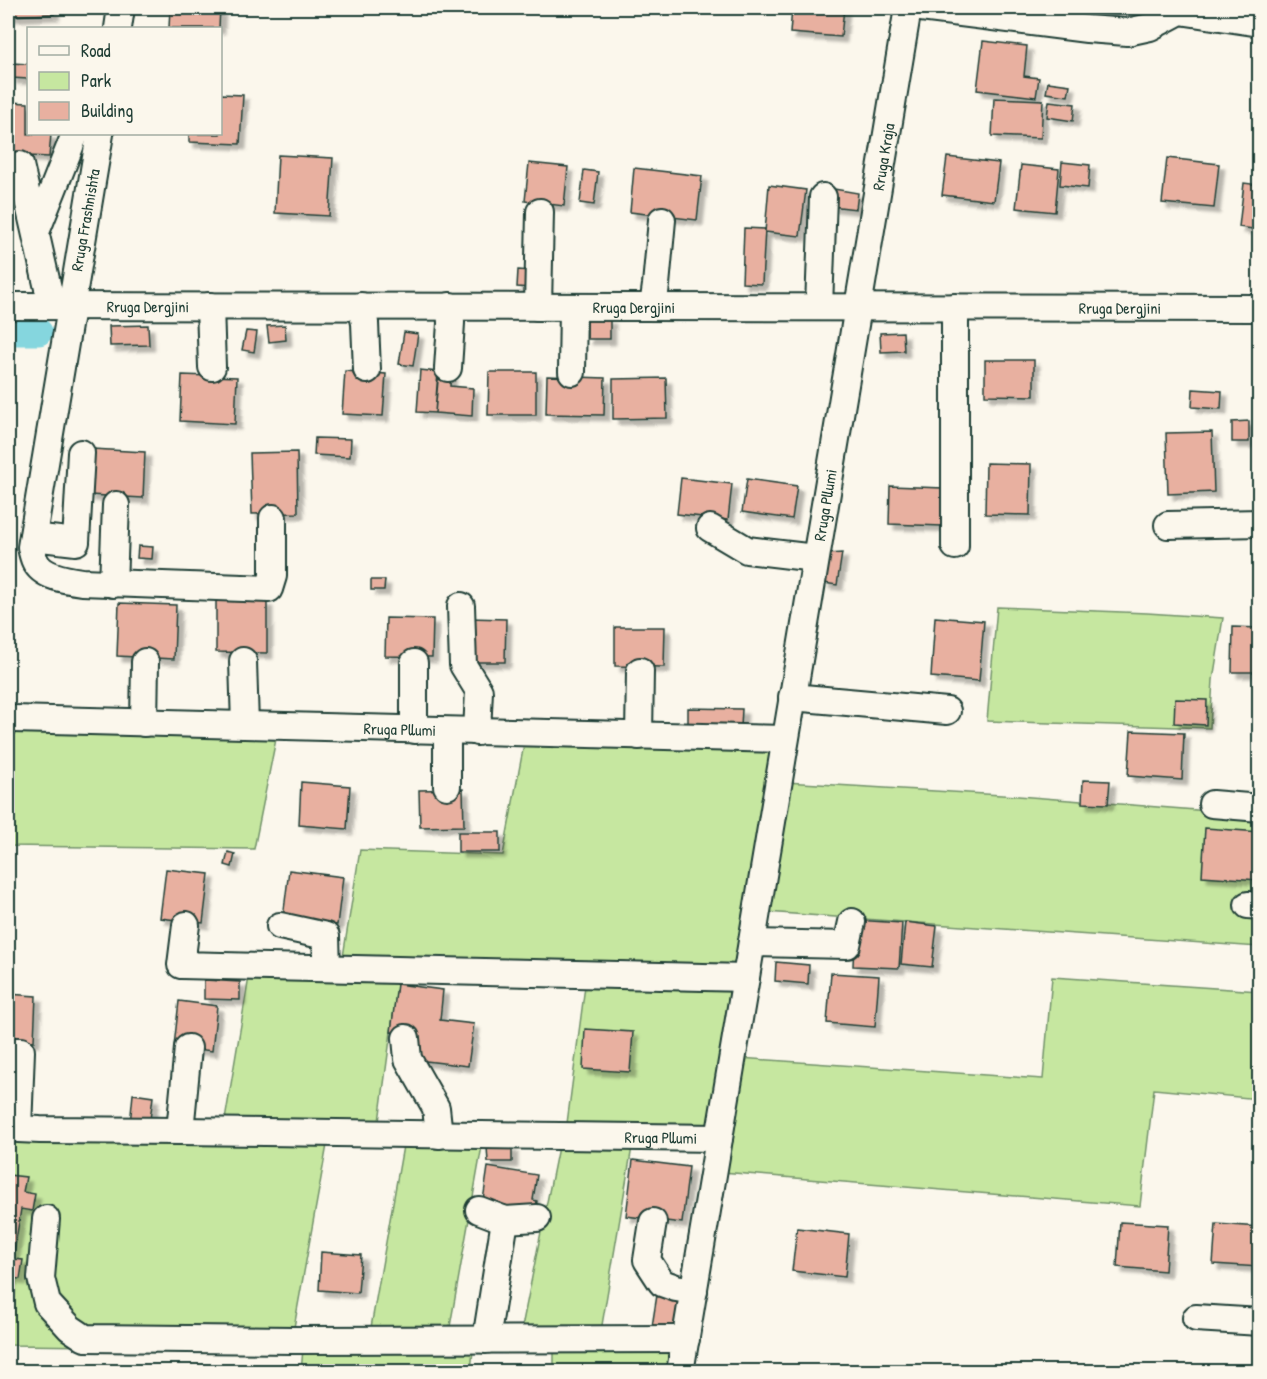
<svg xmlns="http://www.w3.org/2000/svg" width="1267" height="1379" font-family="'Patrick Hand',sans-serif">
<defs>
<filter id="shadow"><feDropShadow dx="5.5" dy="5.5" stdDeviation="1.5" flood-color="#0004"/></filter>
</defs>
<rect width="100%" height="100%" fill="#fbf7ec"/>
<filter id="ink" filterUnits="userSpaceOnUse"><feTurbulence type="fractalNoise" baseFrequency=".0167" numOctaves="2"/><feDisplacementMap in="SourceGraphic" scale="12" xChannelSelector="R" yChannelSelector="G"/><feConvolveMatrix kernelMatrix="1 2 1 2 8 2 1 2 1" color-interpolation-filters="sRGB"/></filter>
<g filter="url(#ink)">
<path fill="#c6e7a0" stroke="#72926a" stroke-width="1.5" d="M997 607 1147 613 1223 618 1213 680 1210 728 987 721Z
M8 726 277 734 254 849 8 846Z
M525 739 776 746 735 970 342 963 360 850 503 855Z
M785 782 1018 796 1259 815V947L766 912Z
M249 977 398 979 378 1129 224 1126Z
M1052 977 1259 991V1099L1154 1089 1140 1206 722 1172 740 1058 1043 1079Z
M585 986 731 988 712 1126 566 1131Z
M8 1136 327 1145 293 1333 101 1346 8 1345Z
M403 1146H482L449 1332 370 1333Z
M558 1147H632L601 1331 521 1332Z
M662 1348 671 1358 669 1371H554V1349Z
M303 1349 473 1350 471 1371 301 1372Z"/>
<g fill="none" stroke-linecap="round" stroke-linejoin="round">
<path stroke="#85d6de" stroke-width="27" d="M8 332H39"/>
</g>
<path fill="#e8b0a0" stroke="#1f3d34" stroke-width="1.5" filter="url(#shadow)" d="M8 8H53L54 14 8 16Z
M170 8H220L219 28H169Z
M792 8H844L841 37 790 33Z
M983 41 1027 46 1024 76 1039 78 1036 97 977 90Z
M11 63 28 64V79L11 78Z
M1048 82 1070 85 1068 96 1046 93Z
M220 94 243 95 240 144 189 142V134H220Z
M994 98 1043 100 1041 138 992 136Z
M1049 101 1075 104 1073 121 1047 117Z
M8 102 28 103V134H51L49 157 8 155Z
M278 155 333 158 329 216 275 213Z
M947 157 999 163 994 201 942 195Z
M1167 158 1219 164 1214 208 1162 203Z
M1062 162 1090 165 1088 188 1060 185Z
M529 163 568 167 564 206 525 201Z
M1021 165 1059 169 1055 212 1016 208Z
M634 168 702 176 697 220 630 212Z
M584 170 598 172 594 205 580 203Z
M1260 182V230L1239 227 1244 183 1259 185Z
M769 185 806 190 800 236 765 232Z
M834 189 858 193 856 209 831 206Z
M744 228 765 229 762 284 742 283Z
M518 270 530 271V288L517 287Z
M587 319H610V339H587Z
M148 325 149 345 110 346 109 326Z
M285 325 286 340 269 342 267 326Z
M246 331 257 332 254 352 242 350Z
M404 332 418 334 413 366 399 364Z
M903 332 904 351 881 352 880 333Z
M985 360H1034V396L985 395Z
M420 370 438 372 435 413 417 412Z
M439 370 451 371 450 386 473 388 472 416 435 413Z
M345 371 386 374 383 416 342 414Z
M489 372H536V415H488Z
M182 375 237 377 235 424 180 421Z
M547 376 605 378 604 415 546 414Z
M666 378 667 418 613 419V379Z
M1193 389 1222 391 1221 409 1192 407Z
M1249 421V442H1232V422Z
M1212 432 1214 492 1168 494 1166 433Z
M315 438 351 439 350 457 314 455Z
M92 449 145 452 143 498 89 495Z
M297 452 298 513 252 514 250 453Z
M986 463 1031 464 1030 515 985 514Z
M681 478 732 484 728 520 677 514Z
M747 479 797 486 792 519 742 512Z
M890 486 943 488 942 526 889 524Z
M138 546 153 547 152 559 137 558Z
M842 553 837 585 824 583 827 554Z
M371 580H385L384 590H371Z
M216 601 267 602V653L216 652Z
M119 603 176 605 174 659 117 656Z
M935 617 984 621 979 681 931 677Z
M386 618 433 619 432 657 385 656Z
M469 618 506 619 505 662H468Z
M615 627H665L664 667 615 666Z
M1233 627 1260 628V672H1232Z
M1175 699 1207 700 1206 725 1174 723Z
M688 708 742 709 741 727 688 726Z
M1131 731 1184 733 1182 780 1128 776Z
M1083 780 1110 781 1108 804 1082 803Z
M301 782 350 786 347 829 299 825Z
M463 789 464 826 420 827 419 790Z
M1205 828 1260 832 1259 880 1202 876Z
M458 832H500V852H458Z
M228 852 235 854 232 867 225 865Z
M166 869 209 874 203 923 160 918Z
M289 870 343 877 337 925 283 918Z
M855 920 902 923 899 968 853 966Z
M905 922 937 926 932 967 901 964Z
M776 962 809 965 808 984 775 981Z
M831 973 879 976 875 1027 827 1023Z
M204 980 240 982V1000L204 999Z
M397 984 443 990 440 1020 474 1024 468 1066 409 1059 412 1035 391 1032Z
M8 994 36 996 34 1041 8 1040Z
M179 1001 217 1006 212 1051 174 1046Z
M585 1029 633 1032 630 1072 583 1069Z
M133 1094 153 1097 149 1127 130 1124Z
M487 1147H512V1162H488Z
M633 1160 689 1167 682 1223 626 1216Z
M488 1167 537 1175 533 1200 537 1201 535 1215 482 1207Z
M8 1175 26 1177 23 1192 35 1194 32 1211 21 1209 13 1259 23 1260 20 1279 10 1278 8 1292Z
M1120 1222 1168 1225 1165 1271 1117 1267Z
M1216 1224 1260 1227V1267L1213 1264Z
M797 1228 849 1234 845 1277 792 1271Z
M321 1252 361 1255 358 1293 319 1290Z
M657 1295 681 1300 676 1333H651Z"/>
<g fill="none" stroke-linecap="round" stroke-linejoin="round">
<g stroke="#1f3d34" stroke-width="30">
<g id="minor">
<path d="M921 8 1087 29 1127 32 1150 27 1180 11 1260 23"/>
<path d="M118 28 121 8"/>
<path d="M100 134 31 547C32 552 33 557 35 561 42 577 67 580 82 582L269 589 273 576V518"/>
<path d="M20 165 52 306"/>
<path d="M36 232 75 134"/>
<path id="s1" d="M8 306 1260 308"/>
<path d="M210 306 212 367"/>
<path d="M361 306 365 323 367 370"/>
<path d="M538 307 540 212"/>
<path d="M653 307 656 285 662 220"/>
<path d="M819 307 823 197"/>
<path d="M955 307V546"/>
<path d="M448 368 451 323 450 306"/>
<path d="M572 372 573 307"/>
<path d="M1168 525 1260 523"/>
<path d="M710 528 747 550 815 558"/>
<path d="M33 537 76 542 81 453"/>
<path d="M113 584 116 505"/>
<path d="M461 606 463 665 479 691 477 732"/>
<path d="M243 661 245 725"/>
<path d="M414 663V719L415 730"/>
<path d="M792 697 947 711"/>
<path id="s2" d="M13 719 785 739"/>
<path d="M144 723 145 662"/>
<path d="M639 736 640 671"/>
<path d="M447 786V731"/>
<path d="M1212 804 1260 808"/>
<path d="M1248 905 1260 906"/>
<path d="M186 925 181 965 746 978"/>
<path d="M280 926 326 936 327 968"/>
<path d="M752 943 847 945 852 922"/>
<path d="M406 1038 408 1059 436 1108 439 1135"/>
<path id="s3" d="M8 1051H21L18 1129 40 1130 180 1131 719 1138"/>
<path d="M180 1131 188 1048"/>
<path d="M479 1210 505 1220 537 1218"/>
<path d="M46 1219 41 1278 47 1303 70 1328 85 1338 293 1340 686 1339"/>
<path d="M653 1222 647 1260 662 1283 676 1288 694 1291"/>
<path d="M1196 1318 1260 1322"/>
<path d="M486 1340 505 1220"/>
<path id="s4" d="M680 1372 908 8"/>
</g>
</g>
<use href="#minor" stroke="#fbf7ec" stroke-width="26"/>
</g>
</g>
<g text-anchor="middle" stroke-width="4.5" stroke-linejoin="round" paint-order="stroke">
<g font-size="16" fill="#1f3d34" stroke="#fbf7ec">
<text dy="6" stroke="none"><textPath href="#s4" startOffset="1232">Rruga Kraja</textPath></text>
<text transform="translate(85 220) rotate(-80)" y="6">Rruga Frashnishta</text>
<text dy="6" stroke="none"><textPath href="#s1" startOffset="140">Rruga Dergjini</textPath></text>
<text dy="6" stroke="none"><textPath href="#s1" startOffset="626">Rruga Dergjini</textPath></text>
<text dy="6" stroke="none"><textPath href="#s1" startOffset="1112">Rruga Dergjini</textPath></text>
<text dy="6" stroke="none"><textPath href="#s4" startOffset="879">Rruga Pllumi</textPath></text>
<text dy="6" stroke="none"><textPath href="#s2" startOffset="387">Rruga Pllumi</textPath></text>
<text dy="6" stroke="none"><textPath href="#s3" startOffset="734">Rruga Pllumi</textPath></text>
</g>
</g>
<rect width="1267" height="1379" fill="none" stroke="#fbf7ec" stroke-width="30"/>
<rect x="15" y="15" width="1237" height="1349" fill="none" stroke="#1f3d34" stroke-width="2" filter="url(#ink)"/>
<rect x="27" y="27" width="195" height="108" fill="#fbf7ec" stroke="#a3ada2" stroke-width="1.5"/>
<rect x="39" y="46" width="30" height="9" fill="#fbf7ec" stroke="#a3ada2" stroke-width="1.5"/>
<text x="81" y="57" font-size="18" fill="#1f3d34">Road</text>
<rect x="39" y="72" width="30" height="18" fill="#c6e7a0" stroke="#a3ada2" stroke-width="1.5"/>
<text x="81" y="87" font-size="18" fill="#1f3d34">Park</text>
<rect x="39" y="102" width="30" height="18" fill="#e8b0a0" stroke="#a3ada2" stroke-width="1.5"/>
<text x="81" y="117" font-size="18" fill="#1f3d34">Building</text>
</svg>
